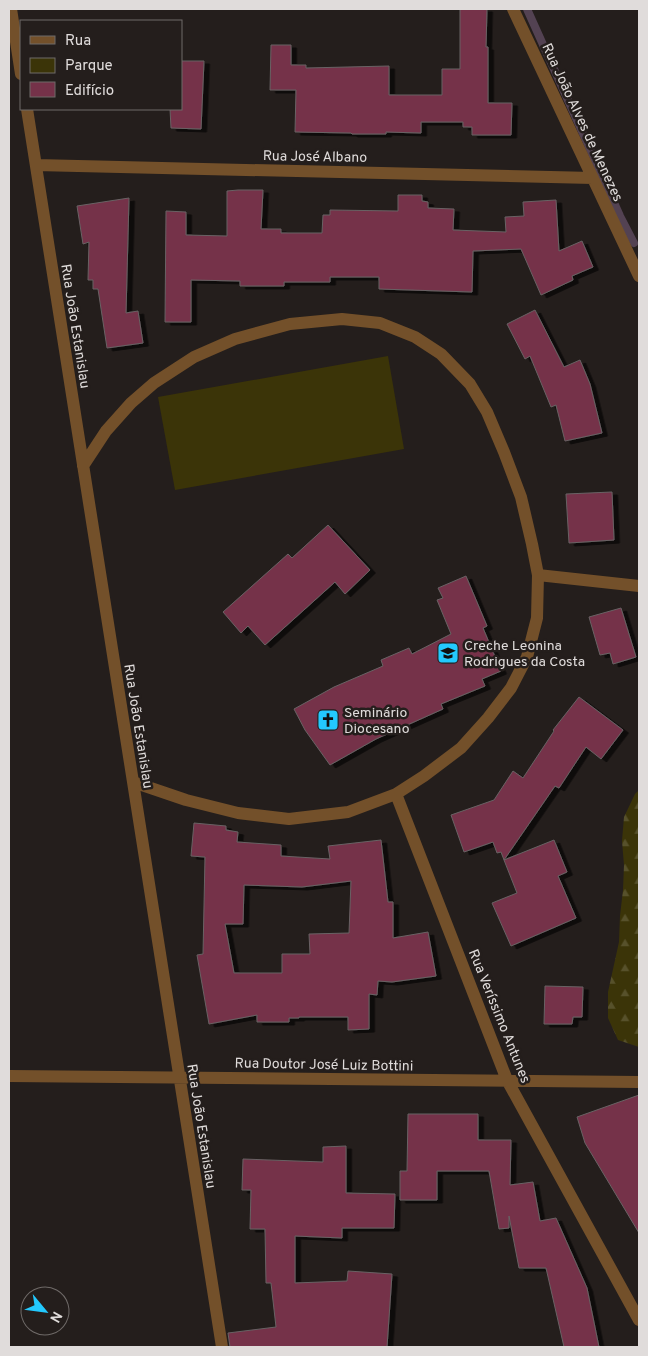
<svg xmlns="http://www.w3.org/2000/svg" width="648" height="1356" font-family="Overpass,sans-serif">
<defs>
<pattern id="forest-firs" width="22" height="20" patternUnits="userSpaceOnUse" patternTransform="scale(1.25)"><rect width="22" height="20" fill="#3b3408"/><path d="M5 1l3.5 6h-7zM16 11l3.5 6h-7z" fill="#57512b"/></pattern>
<filter id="shadow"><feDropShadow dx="5.5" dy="3" stdDeviation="0" flood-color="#0009"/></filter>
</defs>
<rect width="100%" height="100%" fill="#241e1c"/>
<path fill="url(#forest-firs)" d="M639 790V1047L618 1040 608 1018V992L619 942 620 916 623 890 624 865 622 841 624 817 635 794Z"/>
<path fill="#3b3408" d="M388 356 404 449 175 490 158 397Z"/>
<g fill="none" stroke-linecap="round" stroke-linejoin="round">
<path stroke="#534252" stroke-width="8" d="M527 9 620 216 634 243"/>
</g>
<path fill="#753249" stroke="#696264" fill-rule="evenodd" filter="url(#shadow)" d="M460 9H487L486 47H488V103H512L511 135H472V127H463V122H421V133L386 132V134H352L351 133 295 132 296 90H270L271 45H291V65H306V68L389 66V95H442V69H460Z
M181 61H204L201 129 171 128 170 109H181Z
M238 190H263L261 229H281V233H322L323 215H330V210L398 211V195H422V201L428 202V208L454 209 453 230 506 232 505 217 524 216 523 202 556 200 559 251 582 241 593 267 572 276 573 280 541 295 521 249 473 251 472 292 379 289V277H330V282H284V286H240V281L191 280V322H165L166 211 186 212V235L227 236V191Z
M129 198 126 313 138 311 143 343 107 348 98 289H93V280H88L89 242 83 244 77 206Z
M535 310 564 367 580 360 590 384 602 433 565 441 556 405 551 407 530 356 525 359 507 324Z
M612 492 614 540 569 543 566 494Z
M328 525 370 570 345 594 335 582 265 645 248 626 241 633 223 612 288 554 292 558Z
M466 576 487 626 483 628 501 671 482 679 485 686 441 704 443 709 376 739 330 765 305 730 294 709 334 687 383 666 381 660 409 648 412 654 451 634 437 600 443 598 438 588Z
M621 608 636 657 613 664 610 653 600 655 589 617Z
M579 697 623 730 601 759 586 747 559 788 555 786 504 860 501 852 497 853 493 842 464 852 451 815 494 800 513 771 523 778 554 731 553 730Z
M194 823 226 826V830L238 832 237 842 281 845V856L330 859 328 846 381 840 388 902H393V938L428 932 436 976 392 982 378 981 377 995 369 994V1029L348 1030V1017H299V1018H289V1022H257V1015L209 1024 197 955 203 954 205 857 191 856ZM351 881 349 933 309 934 310 954H282V973H234L225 924H243L244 885 302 887Z
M554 840 567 872 558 876 576 918 511 946 492 903 517 893 504 860Z
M545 986 583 987 582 1017H573L572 1024H544Z
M639 1095V1233L585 1143 577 1117Z
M408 1114H478V1140H511L510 1185 533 1182 540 1221 556 1218 587 1288 599 1347H564L546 1268H519L509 1216V1228L499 1229 489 1171H437V1200H400V1171H407Z
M346 1146V1193L395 1194 394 1228H342V1238L295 1236V1283L347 1281 348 1271 392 1274 387 1347H230L228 1333 276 1327 271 1283H266L265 1229H250L251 1190H242L243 1159 323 1162V1147Z"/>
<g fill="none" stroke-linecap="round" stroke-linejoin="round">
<path stroke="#73502a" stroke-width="12" d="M11 9 21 74
M513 9 639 276
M27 109 222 1347
M36 165 593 178
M83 466 106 431 131 403 154 383 194 357 235 339 290 324 342 319 380 323 415 337 441 354 470 384 487 412 504 452 521 497 532 544 538 575 537 618 527 657 511 688 488 718 461 748 424 776 396 794 348 812 289 819 238 813 186 800 133 782
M538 575 639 586
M396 794 507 1080 639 1320
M9 1076 639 1082"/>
</g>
<defs>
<g id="school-square" transform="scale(1.125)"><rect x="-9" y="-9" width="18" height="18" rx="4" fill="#23c9fe" stroke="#241e1c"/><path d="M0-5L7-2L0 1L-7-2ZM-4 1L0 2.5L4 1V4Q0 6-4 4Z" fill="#111"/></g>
<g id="church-square" transform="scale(1.125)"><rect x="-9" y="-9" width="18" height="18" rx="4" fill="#23c9fe" stroke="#241e1c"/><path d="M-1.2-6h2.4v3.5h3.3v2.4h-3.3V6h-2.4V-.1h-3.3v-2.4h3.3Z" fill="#111"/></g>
</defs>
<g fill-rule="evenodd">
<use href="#school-square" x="448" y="653"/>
<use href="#church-square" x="328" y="720"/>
</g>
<g text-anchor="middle" stroke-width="5" stroke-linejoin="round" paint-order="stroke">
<g font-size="14" fill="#e0dcdb" stroke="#241e1c">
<text transform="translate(583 122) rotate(65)" y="5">Rua João Alves de Menezes</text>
<text transform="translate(315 156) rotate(1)" y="5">Rua José Albano</text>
<text transform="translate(76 326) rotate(81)" y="5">Rua João Estanislau</text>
<text transform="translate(139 726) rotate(81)" y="5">Rua João Estanislau</text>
<text transform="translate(500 1016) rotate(68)" y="5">Rua Veríssimo Antunes</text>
<text transform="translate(324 1064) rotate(1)" y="5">Rua Doutor José Luiz Bottini</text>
<text transform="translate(202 1126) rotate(81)" y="5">Rua João Estanislau</text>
</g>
<g font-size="14" fill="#e0dcdb" stroke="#241e1c" text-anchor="start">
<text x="464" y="650">Creche Leonina<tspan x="464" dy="16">Rodrigues da Costa</tspan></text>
<text x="344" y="717">Seminário<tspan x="344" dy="16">Diocesano</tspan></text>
</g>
</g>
<rect width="648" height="1356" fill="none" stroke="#e0dcdb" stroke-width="20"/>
<rect x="20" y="20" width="162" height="90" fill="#241e1c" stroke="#6f6a68"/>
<rect x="30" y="36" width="25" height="8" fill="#73502a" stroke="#6f6a68"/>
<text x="65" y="45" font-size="15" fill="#e0dcdb">Rua</text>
<rect x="30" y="58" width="25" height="15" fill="#3b3408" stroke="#6f6a68"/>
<text x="65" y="70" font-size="15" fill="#e0dcdb">Parque</text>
<rect x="30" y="82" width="25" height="15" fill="#753249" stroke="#6f6a68"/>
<text x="65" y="95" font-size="15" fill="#e0dcdb">Edifício</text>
<g transform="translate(45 1311) rotate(119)"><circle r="24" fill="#241e1c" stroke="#6f6a68"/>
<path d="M0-4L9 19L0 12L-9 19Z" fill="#23c9fe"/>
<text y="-8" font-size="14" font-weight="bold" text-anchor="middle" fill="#e0dcdb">N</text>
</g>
</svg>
